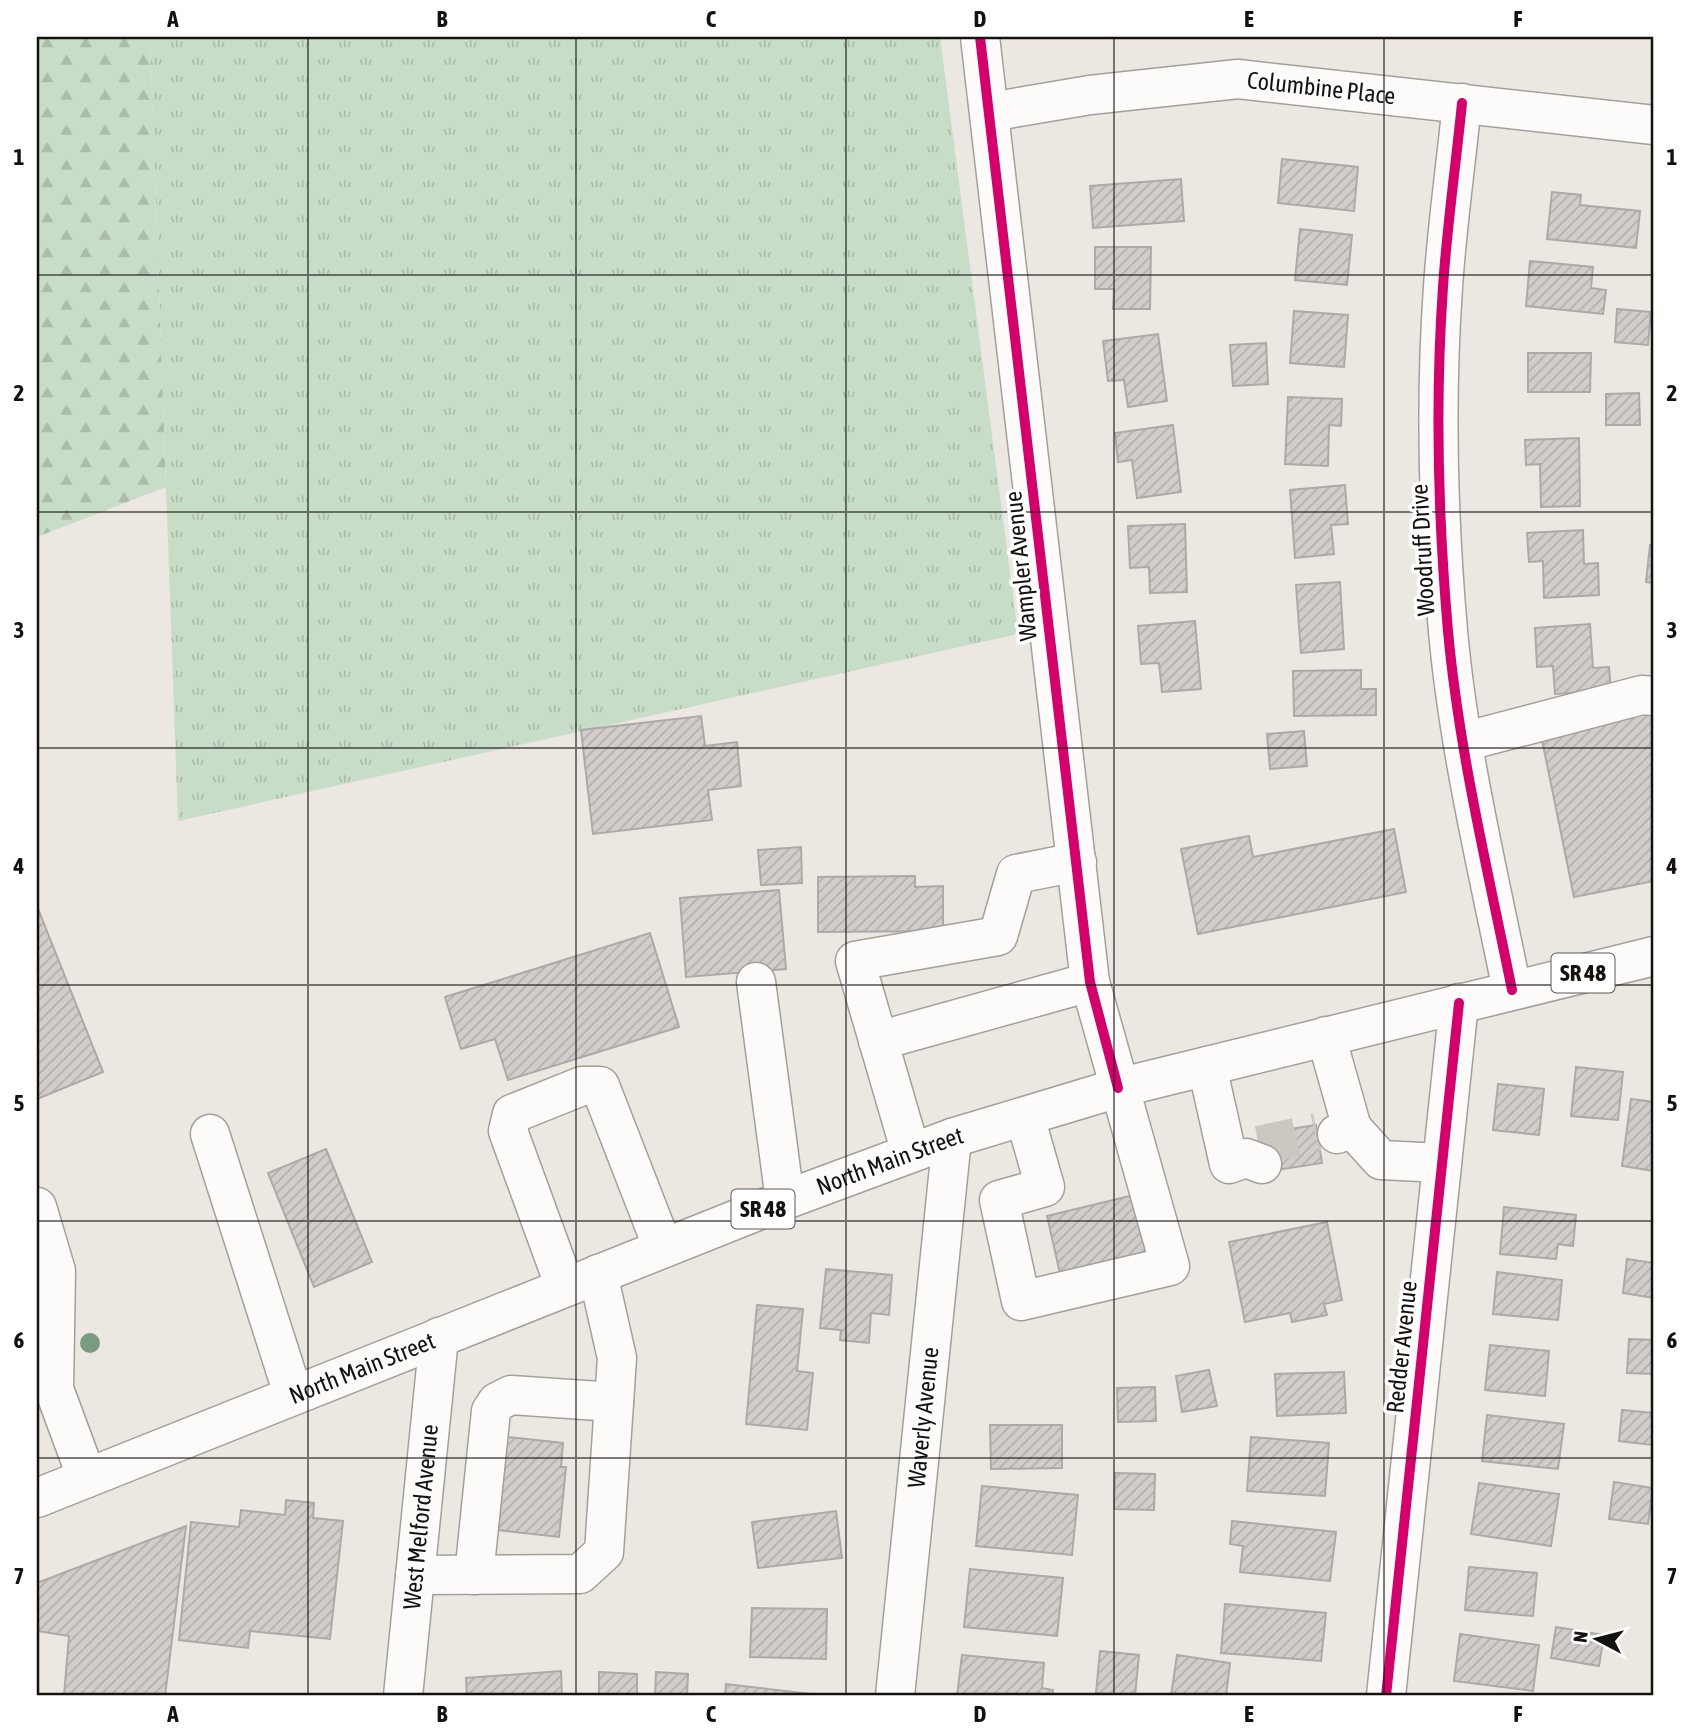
<svg xmlns="http://www.w3.org/2000/svg" width="1691" height="1733" font-family="'Asap Condensed',sans-serif">
<defs>
<pattern id="grass-tufts" width="24" height="20" patternUnits="userSpaceOnUse" patternTransform="scale(1.75)"><rect width="24" height="20" fill="#c8ddc7"/><path d="M3 7l-1-3M5 7V3M7 7l1-3M15 17l-1-3M17 17v-4M19 17l1-3" fill="none" stroke="#abbdaa"/></pattern>
<pattern id="forest-firs" width="22" height="20" patternUnits="userSpaceOnUse" patternTransform="scale(1.75)"><rect width="22" height="20" fill="#c8ddc7"/><path d="M5 1l3.5 6h-7zM16 11l3.5 6h-7z" fill="#abbdaa"/></pattern>
<pattern id="building-hatch" width="6" height="6" patternUnits="userSpaceOnUse" patternTransform="scale(1.75)"><rect width="6" height="6" fill="#d2cdcb"/><path d="M-1 1l2-2M0 6l6-6M5 7l2-2" fill="none" stroke="#b3afad"/></pattern>
</defs>
<rect width="100%" height="100%" fill="#ece7e1"/>
<path fill="url(#grass-tufts)" d="M150 37H940L1018 634 178 821Z"/>
<path fill="url(#forest-firs)" d="M37 37H150L166 487 37 537Z"/>
<path fill="url(#building-hatch)" stroke="#aea9a7" stroke-width="2" d="M1282 159 1358 167 1354 211 1278 203Z
M1181 179 1184 221 1093 228 1090 186Z
M1552 192 1581 195 1580 205 1640 211 1636 248 1547 239Z
M1300 229 1352 235 1347 285 1295 280Z
M1095 247H1151L1150 309H1113L1114 289H1095Z
M1530 261 1593 267 1591 288 1606 290 1603 314 1526 306Z
M1617 309 1651 312 1648 345 1615 342Z
M1294 311 1348 315 1344 367 1290 363Z
M1158 334 1167 401 1128 407 1124 380 1108 381 1103 341Z
M1266 343 1268 384 1233 386 1230 345Z
M1528 353H1591L1590 392H1528Z
M1639 393 1640 425H1606V394Z
M1288 397 1342 399 1341 426 1329 425 1328 466 1285 464Z
M1173 425 1181 492 1137 498 1132 460 1118 462 1115 433Z
M1579 438 1580 506 1541 507 1540 464 1526 465 1525 440Z
M1345 485 1348 524 1331 525 1334 554 1295 558 1290 490Z
M1185 524 1187 592 1150 593 1149 567 1130 568 1128 526Z
M1583 530 1584 564 1598 563 1599 595 1544 598 1543 561 1529 562 1527 533Z
M1650 545H1654V583L1646 582Z
M1340 582 1344 649 1301 653 1296 585Z
M1195 621 1201 689 1162 692 1159 663 1141 664 1138 626Z
M1590 624 1593 668 1609 667 1611 690 1555 694 1553 666 1537 667 1535 628Z
M1361 670V689H1376V715L1294 716 1293 671Z
M1654 710V881L1574 897 1541 735Z
M701 716 705 746 737 742 741 786 708 790 712 820 593 834 581 730Z
M1304 731 1307 766 1270 769 1267 734Z
M1394 829 1406 892 1198 934 1181 849 1249 836 1253 857Z
M801 847 802 883 761 885 758 850Z
M915 876V887L943 886V931L818 932V877Z
M779 890 786 969 686 977 680 898Z
M37 906 103 1072 37 1099Z
M650 933 679 1027 508 1080 495 1039 461 1049 445 997Z
M1576 1067 1623 1072 1618 1120 1571 1116Z
M1498 1084 1544 1089 1539 1135 1493 1130Z
M1631 1099 1654 1102V1171L1622 1166Z
M1316 1125 1322 1163 1263 1172 1258 1134Z
M326 1149 372 1262 314 1287 268 1173Z
M1138 1194 1152 1257 1061 1278 1047 1216Z
M1504 1207 1576 1215 1573 1246 1558 1244 1556 1259 1500 1254Z
M1327 1222 1342 1300 1324 1304 1327 1315 1292 1322 1290 1313 1245 1322 1229 1242Z
M1627 1259 1654 1263V1298L1623 1293Z
M826 1269 892 1275 889 1315 871 1313 869 1343 840 1340 841 1330 820 1328Z
M1497 1272 1562 1280 1558 1320 1493 1314Z
M757 1305 803 1309 797 1371 813 1373 807 1430 746 1424Z
M1629 1339 1654 1340V1374L1627 1373Z
M1490 1345 1549 1351 1545 1396 1485 1390Z
M1209 1370 1217 1406 1182 1412 1176 1376Z
M1344 1372 1346 1413 1277 1416 1275 1374Z
M1155 1387 1156 1421 1118 1422 1117 1388Z
M1622 1410 1654 1413 1652 1445 1619 1441Z
M1487 1415 1564 1424 1558 1469 1482 1461Z
M990 1425H1062V1468L991 1469Z
M507 1437 563 1443 561 1467H566L559 1537 498 1530Z
M1251 1437 1329 1443 1325 1496 1247 1491Z
M1115 1473 1155 1474 1154 1510 1114 1509Z
M1614 1482 1653 1488 1648 1524 1609 1519Z
M1479 1483 1559 1494 1551 1546 1471 1534Z
M982 1486 1078 1495 1072 1555 976 1546Z
M286 1500 314 1503 313 1518 343 1521 330 1639 250 1631 248 1648 179 1640 191 1522 239 1527 241 1510 285 1515Z
M836 1511 842 1558 758 1568 752 1522Z
M1232 1521 1336 1532 1330 1581 1240 1572 1243 1546 1230 1544Z
M186 1526 165 1696H64L69 1636 37 1631V1583Z
M1469 1567 1537 1573 1533 1616 1465 1610Z
M970 1569 1063 1578 1057 1636 964 1627Z
M1225 1604 1326 1613 1321 1661 1221 1653Z
M752 1608 827 1609 826 1659 750 1657Z
M1556 1627 1604 1635 1599 1666 1551 1658Z
M1460 1634 1539 1645 1533 1691 1454 1681Z
M1100 1651 1139 1655 1135 1696 1096 1693Z
M962 1655 1044 1663 1042 1688 1053 1690 1052 1696H957Z
M1177 1655 1230 1663 1226 1696H1171Z
M561 1671 562 1696H467L466 1678Z
M599 1672 637 1674V1696H599Z
M656 1672 688 1674 687 1696H655Z
M726 1684 827 1696H725Z"/>
<g fill="none" stroke-linecap="round" stroke-linejoin="round">
<path stroke="#ccc7c1" stroke-width="38" stroke-dasharray="38 19" stroke-linecap="butt" d="M1259 1145 1317 1132"/>
<g stroke="#a3a09b" stroke-width="41">
<g id="minor">
<path d="M980 37 1090 982 1170 1266 1021 1301 999 1200 1045 1187 1025 1117"/>
<path d="M1462 103C1456 164 1447 226 1443 287 1435 401 1438 517 1448 631 1459 752 1488 871 1512 990"/>
<path id="s1" d="M990 112 1090 95 1238 79 1654 125"/>
<path d="M1463 742 1642 695 1654 696"/>
<path d="M756 982 785 1200"/>
<path d="M1326 1036 1352 1128 1337 1134"/>
<path d="M878 1041 1090 982"/>
<path d="M1207 1066 1229 1164 1246 1158 1262 1164"/>
<path d="M1352 1128 1381 1160 1442 1163"/>
<path d="M210 1134 293 1394"/>
<path d="M911 1153 855 961 998 936 1016 874 1077 862"/>
<path d="M37 1207 56 1271 54 1389 87 1478"/>
<path d="M565 1287 508 1131 512 1114 582 1086H600L663 1248"/>
<path d="M415 1575 580 1574 604 1552 617 1358 598 1274"/>
<path d="M474 1575 491 1411 497 1402 511 1395 614 1402"/>
<path id="s2" d="M403 1696 439 1337"/>
<path id="s3" d="M895 1696 952 1138"/>
<path d="M1386 1696 1459 1003"/>
</g>
</g>
<g stroke="#a3a09b" stroke-width="41">
<g id="major">
<path id="s4" d="M37 1498 785 1200 952 1138 1118 1088 1654 956"/>
</g>
</g>
<use href="#minor" stroke="#fcfbfa" stroke-width="38"/>
<use href="#major" stroke="#fcfbfa" stroke-width="38"/>
<g stroke="#fff" stroke-width="15">
<path id="cycleway" d="M980 37 1090 982 1118 1088
M1462 103C1456 164 1447 226 1443 287 1435 401 1438 517 1448 631 1459 752 1488 871 1512 990
M1386 1696 1459 1003"/>
</g>
<use href="#cycleway" stroke="#d6006c" stroke-width="10"/>
</g>
<circle fill="#779c7f" cx="90" cy="1343" r="10"/>
<path fill="none" stroke="#14110e" stroke-width="2" stroke-opacity="0.55" d="M308 37V1696M576 37V1696M846 37V1696M1114 37V1696M1384 37V1696M37 275H1654M37 512H1654M37 748H1654M37 985H1654M37 1221H1654M37 1458H1654"/>
<g text-anchor="middle" stroke-width="7" stroke-linejoin="round" paint-order="stroke">
<g fill="#fff" stroke="#5a5856" stroke-width="2">
<rect x="1551.5" y="953.5" width="63" height="39" rx="5"/>
<rect x="731.5" y="1189.5" width="63" height="39" rx="5"/>
</g>
<g font-size="23" font-weight="bold" fill="#14110e">
<text x="1583" y="981">SR 48</text>
<text x="763" y="1217">SR 48</text>
</g>
<g font-size="24" fill="#14110e" stroke="#fff">
<text dy="8" stroke="none"><textPath href="#s1" startOffset="334">Columbine Place</textPath></text>
<text transform="translate(1423 550) rotate(-93)" y="8">Woodruff Drive</text>
<text transform="translate(1021 566) rotate(-96)" y="8">Wampler Avenue</text>
<text dy="8" stroke="none"><textPath href="#s4" startOffset="917">North Main Street</textPath></text>
<text transform="translate(1402 1347) rotate(-84)" y="8">Redder Avenue</text>
<text dy="8" stroke="none"><textPath href="#s4" startOffset="350">North Main Street</textPath></text>
<text dy="8" stroke="none"><textPath href="#s3" startOffset="280">Waverly Avenue</textPath></text>
<text dy="8" stroke="none"><textPath href="#s2" startOffset="180">West Melford Avenue</textPath></text>
</g>
</g>
<rect width="1691" height="1733" fill="none" stroke="#ffffff" stroke-width="77"/>
<g transform="translate(1597 1639) rotate(277)" stroke="#ffffff" stroke-width="5" paint-order="stroke">
<path d="M0-5L12 26L0 18L-12 26Z" fill="#14110e"/>
<text y="-10" font-size="19" font-weight="bold" text-anchor="middle" fill="#14110e">N</text>
</g>
<rect x="38" y="38" width="1614" height="1656" fill="none" stroke="#14110e" stroke-width="2.5"/>
<g font-size="23" text-anchor="middle" font-weight="bold" fill="#14110e">
<text x="173" y="27">A</text>
<text x="442" y="27">B</text>
<text x="711" y="27">C</text>
<text x="980" y="27">D</text>
<text x="1249" y="27">E</text>
<text x="1518" y="27">F</text>
<text x="19" y="165">1</text>
<text x="1672" y="165">1</text>
<text x="19" y="401">2</text>
<text x="1672" y="401">2</text>
<text x="19" y="638">3</text>
<text x="1672" y="638">3</text>
<text x="19" y="874">4</text>
<text x="1672" y="874">4</text>
<text x="19" y="1111">5</text>
<text x="1672" y="1111">5</text>
<text x="19" y="1348">6</text>
<text x="1672" y="1348">6</text>
<text x="19" y="1584">7</text>
<text x="1672" y="1584">7</text>
<text x="173" y="1722">A</text>
<text x="442" y="1722">B</text>
<text x="711" y="1722">C</text>
<text x="980" y="1722">D</text>
<text x="1249" y="1722">E</text>
<text x="1518" y="1722">F</text>
</g>
</svg>
